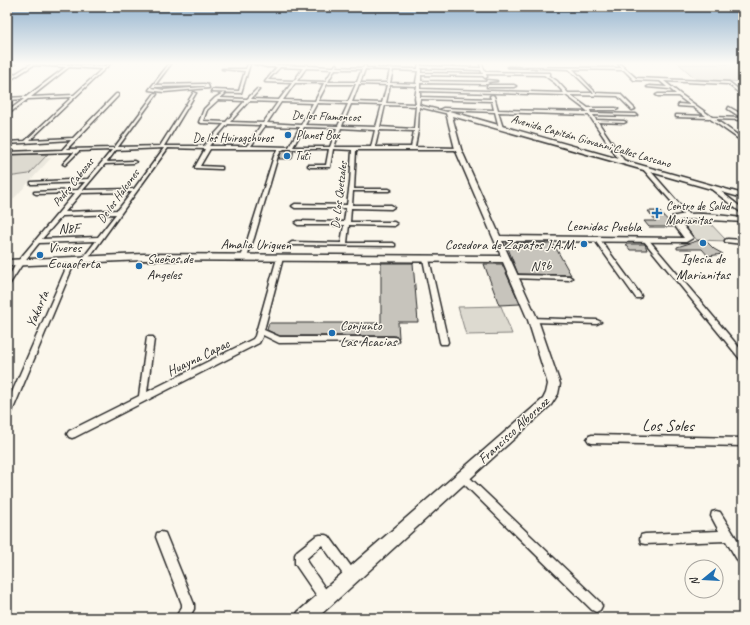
<svg xmlns="http://www.w3.org/2000/svg" width="750" height="625" font-family="Caveat,sans-serif">
<rect width="100%" height="100%" fill="#fbf7ec"/>
<filter id="ink" filterUnits="userSpaceOnUse"><feTurbulence type="fractalNoise" baseFrequency=".025" numOctaves="2"/><feDisplacementMap in="SourceGraphic" scale="8" xChannelSelector="R" yChannelSelector="G"/><feConvolveMatrix kernelMatrix="1 2 1 2 8 2 1 2 1" color-interpolation-filters="sRGB"/></filter>
<g filter="url(#ink)">
<path fill="#ebe8de" d="M48 153 44 158H51L7 206V155Z"/>
<path fill="#dddad0" stroke="#84827e" d="M679 64H743V82L696 79Z
M48 154 29 174 7 177V155Z
M705 218 727 241 697 240 680 221V219Z
M501 306 512 334 466 335 458 307Z"/>
<path fill="#c7c4bc" stroke="#2b2b2b" d="M284 150H294L292 159H279L281 153Z
M648 211H659L674 227H649L644 221H656Z
M700 240 706 241 714 249 723 254 708 256 702 249H677V247Z
M506 243H553L571 275 518 274Z
M626 244H645L647 250H630Z
M381 263H413L418 322H398L399 338 394 336H280L267 330 269 323H381Z
M484 264H502L520 304 499 305Z"/>
<g fill="none" stroke-linecap="round" stroke-linejoin="round">
<g stroke="#2b2b2b" stroke-width="3">
<path id="street" d="M13 64H15L7 70V68Z
M31 64 68 65 72 64 71 65 104 67 108 64H110L30 140 73 138 116 94H118V96L67 149 114 148 155 93 157 94 118 147 160 146 194 92 196 93 164 146H204L224 124 201 123 199 122 204 109 215 98 223 93 225 94 220 98 247 99 257 89 259 90 251 99 279 100 292 83 265 82 277 67H267L254 64 305 66 307 64 308 65V66L334 67 336 64 337 65 336 67 363 68 365 65 366 66V68L418 69V67L419 64H421V66L481 68 480 64H482L485 72 550 73V75H548L557 81 568 93H594L569 69 508 67 622 68 618 64H620L636 78 729 82 743 93V96L728 84 664 81 680 94 712 117 742 118 728 109 729 107 743 115V120L715 119 743 139V142L709 118 676 117V115H677L706 116 693 107 678 106 679 104 690 105 678 96H658L656 95 658 94H676L670 89 647 87 649 86 667 87 660 81 634 80 624 70 573 69 596 93 620 94 635 109 632 110 618 96 570 95 588 108H616L618 109 616 110H590L591 113 636 114 637 115 635 116 593 115 596 120 624 121 626 122 624 123 598 122 625 162V163H621L589 115 498 112 503 128 501 129 499 128 495 112 443 110 441 109 443 108 494 110 492 101 420 99 419 105 451 113 449 114 419 107 418 130 415 147 458 148H460V150H356L354 189H389L391 190 389 191H353L352 205H391L394 207 391 209 351 208 350 222H394L397 224 394 226 349 225 347 243H393L395 244V246L290 245 289 244 292 242 341 243 344 225H298L295 223 298 221 344 222 346 208H295L292 206 295 204 347 205 350 183 352 150 333 149 330 167H310L308 166V165H326L329 149H284L281 151 278 156 254 238 247 257 244 259 241 257 248 238 274 156 278 149H210L200 166 222 167V169H220L195 168V167L205 149 168 148 88 259 86 260 83 258 96 241 39 243 23 263 9 285 7 286V279L18 261 75 193 36 194 34 193V192L78 190 85 182 33 184H31V182L88 179 112 150 79 151 65 165 63 164 74 152 7 154V152L62 150 71 140 7 144V142L25 141 72 97 28 99 7 115V112L24 99 7 100V98L26 97 66 67 32 65ZM69 67 102 69 74 95 31 97ZM280 67 303 68 294 81 268 80ZM306 68 333 69 325 82 297 81ZM421 68 481 70 483 74 421 73ZM335 69H362L357 82H328ZM365 69 390 70 387 83H360ZM393 70 418 71 416 82 417 84 390 83ZM486 74 544 75 555 83 564 93 420 89V83L487 84 489 83 487 82 421 81V75L483 76 485 78 487 77ZM295 83H324L315 101 283 100ZM327 84H356L348 102 318 101ZM359 84 387 85 382 103 352 102ZM390 85 417 86 415 98 416 104 386 103ZM420 91 566 95 586 110 588 112 498 110 494 96 492 95 490 96 491 99 420 97ZM218 100 245 101 226 122 203 121 207 110ZM249 101 278 102 263 123 230 122ZM281 102 313 103 301 125 267 123ZM317 103 348 104 338 126 305 125ZM351 104 382 105 376 127 342 126ZM385 105 416 106 414 129 380 127ZM228 124 261 125 247 146H209ZM265 126 300 127 289 147 251 146ZM304 127 337 128 330 147H293ZM341 128 375 130 371 147H334ZM379 130 414 131 411 147H375ZM164 148 134 189 83 190 105 164 134 163 136 162 134 161 107 162 116 150ZM132 192 118 210 65 212 81 193ZM116 214 98 237 42 239 62 216Z
M169 64H171L155 85 204 84 208 85 209 88 164 92 149 90ZM204 86 205 87 164 90 152 88 153 87Z
M248 64H250L241 93 211 92 212 90 239 91 245 71 222 69H246Z
M487 80 497 81 486 82Z
M488 85H514L516 86 514 87H487Z
M643 167H647L689 215V217H685L643 169Z
M710 186H714L743 209V214L710 188Z
M597 237 599 238 640 294 641 296 640 298H636L594 239Z
M646 238 648 239 743 352V360L740 359 644 241V239Z
M727 239 743 240V244L725 242V240Z
M280 256 283 258 264 330 280 337H394L397 338 398 340 397 342 279 343 263 335 259 343 75 437 72 438 69 437 67 434 69 431 139 396 147 337H153L154 339 147 392 253 339 255 336 277 258Z
M73 257 76 259 11 414 10 417 7 418V404L70 259Z
M426 257 429 259 448 342 447 344H441L440 342 423 259Z
M514 275 569 276 572 278 569 280 512 278 511 277 512 276Z
M530 318 597 320 601 322 597 324 533 322H530L529 320Z
M592 435 743 438V446L592 443 589 442 587 439 589 436Z
M463 472 466 474 600 602 602 606 600 610 596 612 592 610 460 480 458 477 460 474Z
M716 511 720 512 743 549V565L739 563 726 541 645 544 641 543 640 539 641 535 645 534 719 531 711 516 712 512Z
M161 532 165 533 194 604V609L189 618H175L182 607V604L156 537 157 533Z
M320 535H325L329 536 355 572 357 576 355 580 351 582 347 580 322 545 307 558V562L329 594 331 598 329 602 325 604 321 602 295 564V555L297 551 316 536Z"/>
</g>
<g stroke="#2b2b2b" stroke-width="3">
<path id="secondary" d="M31 64H35L7 82V79Z
M449 111 743 194V198L452 116 461 149 500 236 684 238 672 222V217C694 210 720 216 743 218V222L697 219 679 220 693 238 686 242 502 241 538 320 560 384 558 394 551 405 317 618H295L298 612 543 399 546 393 548 384 528 320 503 262 144 260 7 266V260L144 254 501 256 455 149 446 113Z"/>
</g>
<use href="#street" fill="#fbf7ec" fill-rule="evenodd"/>
<use href="#secondary" fill="#fbf7ec" fill-rule="evenodd"/>
</g>
</g>
<linearGradient id="sky" x2="0" y2="1"><stop stop-color="#92b2ce"/><stop offset="0.42" stop-color="#fdfbf6"/><stop offset="1" stop-color="#fdfbf6" stop-opacity="0"/></linearGradient>
<rect width="750" height="151" fill="url(#sky)"/>
<g fill="#1f6fb2" stroke="#fbf7ec" stroke-width="1.5">
<circle cx="288" cy="135" r="4"/>
<circle cx="287" cy="156" r="4"/>
<path d="M655 207h4v4h4v4h-4v4h-4v-4h-4v-4h4z"/>
<circle cx="703" cy="243" r="4"/>
<circle cx="584" cy="244" r="4"/>
<circle cx="40" cy="255" r="4"/>
<circle cx="139" cy="266" r="4"/>
<circle cx="332" cy="333" r="4"/>
</g>
<g text-anchor="middle" stroke-width="3" stroke-linejoin="round" paint-order="stroke">
<g font-size="12" fill="#2b2b2b" stroke="#fbf7ec">
<text transform="translate(326 116) rotate(2)" y="4">De los Flamencos</text>
<text x="233" y="142">De los Huiragchuros</text>
<text transform="translate(591 141) rotate(16)" y="4">Avenida Capitán Giovanni Calles Lascano</text>
<text transform="translate(73 182) rotate(-51)" y="4">Pedro Cabezas</text>
<text transform="translate(339 195) rotate(-83)" y="4">De Los Quetzales</text>
<text transform="translate(118 196) rotate(-54)" y="4">De los Halcones</text>
</g>
<g font-size="12" fill="#2b2b2b" stroke="#fbf7ec" text-anchor="start">
<text x="296" y="139">Planet Box</text>
<text x="295" y="160">Tuti</text>
<text x="666" y="210">Centro de Salud<tspan x="666" dy="14">Marianitas</tspan></text>
</g>
<g font-size="14" fill="#2b2b2b" stroke="#fbf7ec">
<text transform="translate(604 226) rotate(1)" y="5">Leonidas Puebla</text>
<text transform="translate(69 228) rotate(-2)" y="5">N8F</text>
<text transform="translate(256 244) rotate(1)" y="5">Amalia Uriguen</text>
<text x="541" y="270">N9b</text>
<text transform="translate(37 309) rotate(-67)" y="5">Yakarta</text>
<text transform="translate(198 357) rotate(-26)" y="5">Huayna Capac</text>
<text transform="translate(513 430) rotate(-43)" y="5">Francisco Albornoz</text>
</g>
<g font-size="14" fill="#2b2b2b" stroke="#fbf7ec" text-anchor="start">
<text x="576" y="249" text-anchor="end">Cosedora de Zapatos J.A.M.</text>
<text x="48" y="252">Viveres<tspan x="48" dy="16">Ecuaoferta</tspan></text>
<text x="147" y="263">Sueños de<tspan x="147" dy="16">Angeles</tspan></text>
<text x="703" y="263" text-anchor="middle">Iglesia de<tspan x="703" dy="16">Marianitas</tspan></text>
<text x="340" y="330">Conjunto<tspan x="340" dy="16">Las Acacias</tspan></text>
</g>
<g font-size="17" fill="#2b2b2b" stroke="#fbf7ec">
<text transform="translate(668 425) rotate(1)" y="6">Los Soles</text>
</g>
</g>
<rect width="750" height="625" fill="none" stroke="#fbf7ec" stroke-width="24"/>
<rect x="12" y="12" width="726" height="601" fill="none" stroke="#2b2b2b" stroke-width="1.5" filter="url(#ink)"/>
<g transform="translate(704 579) rotate(252)"><circle r="19" fill="#fbf7ec" stroke="#a8a59f"/>
<path d="M0-3L7 15L0 10L-7 15Z" fill="#1f6fb2"/>
<text y="-6" font-size="11" font-weight="bold" text-anchor="middle" fill="#2b2b2b">N</text>
</g>
</svg>
